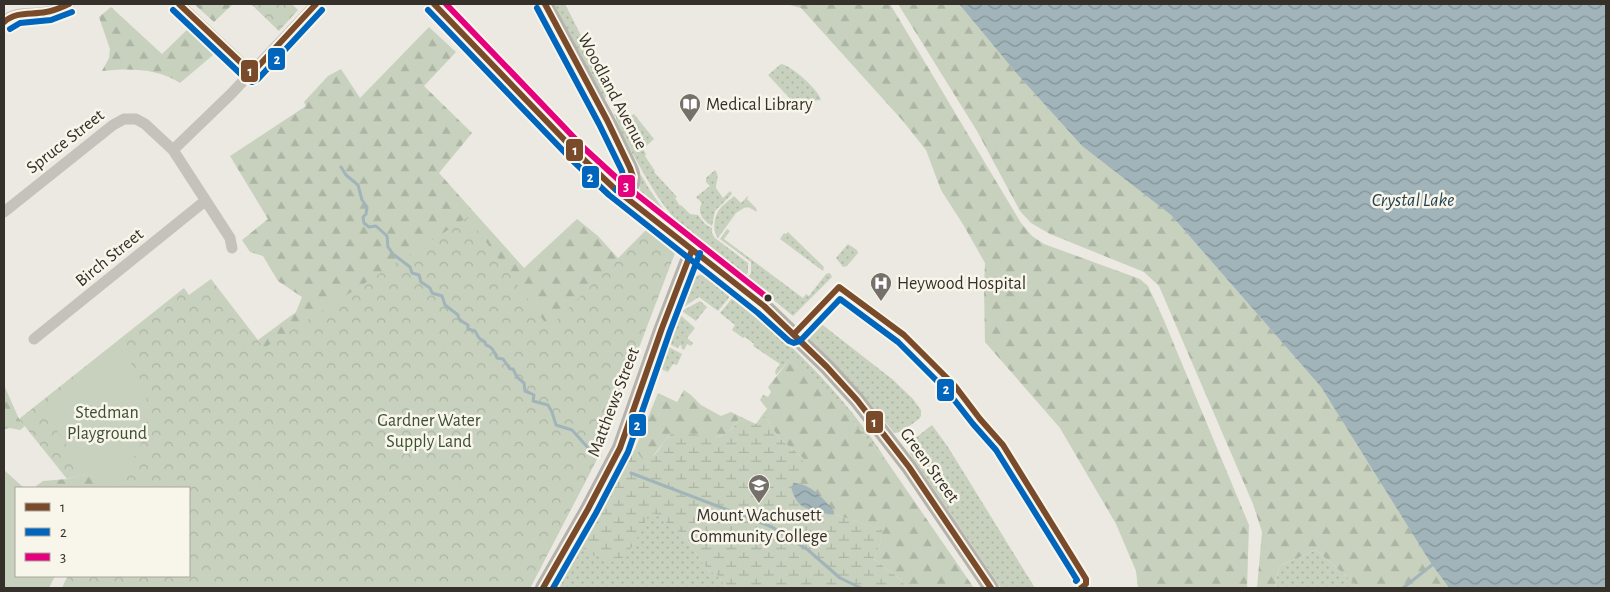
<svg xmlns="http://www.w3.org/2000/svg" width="1610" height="592" font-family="'Alegreya Sans',sans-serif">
<defs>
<pattern id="grass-dots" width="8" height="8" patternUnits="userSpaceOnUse" patternTransform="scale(1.25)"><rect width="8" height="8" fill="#c8d1be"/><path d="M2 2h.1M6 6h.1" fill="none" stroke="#acb4a3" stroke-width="1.8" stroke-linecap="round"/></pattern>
<pattern id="forest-firs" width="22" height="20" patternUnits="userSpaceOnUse" patternTransform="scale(1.25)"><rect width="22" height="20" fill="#c8d1be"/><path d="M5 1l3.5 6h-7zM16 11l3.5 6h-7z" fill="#acb4a3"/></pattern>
<pattern id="wetland-marsh" width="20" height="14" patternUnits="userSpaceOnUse" patternTransform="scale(1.25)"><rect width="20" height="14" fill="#c8d1be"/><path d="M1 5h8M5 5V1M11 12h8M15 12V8" fill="none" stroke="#acb4a3"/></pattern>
<pattern id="park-crowns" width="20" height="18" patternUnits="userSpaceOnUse" patternTransform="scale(1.25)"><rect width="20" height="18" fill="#c8d1be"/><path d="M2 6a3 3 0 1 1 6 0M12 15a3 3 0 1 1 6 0" fill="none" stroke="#acb4a3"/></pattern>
<pattern id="water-waves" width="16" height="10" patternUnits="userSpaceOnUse" patternTransform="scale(1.25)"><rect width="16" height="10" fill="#a0b4ba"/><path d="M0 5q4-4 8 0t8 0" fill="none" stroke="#839397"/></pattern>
</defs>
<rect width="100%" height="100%" fill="#ebe9e2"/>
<path fill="url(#grass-dots)" d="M554 4H565L608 89 605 99 603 98Z
M781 64C791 65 819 90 821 100L813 101 797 98 793 102 768 75Z
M628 104 629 106 621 111 619 116 621 120 634 114 654 139 643 149 646 154 645 156 655 171 654 172 677 197 675 198 680 206 681 205 690 214 698 215 705 224 712 228V233L715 238 748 263V273L745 276C722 258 697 242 677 221 658 201 645 175 631 151 626 141 615 127 616 117L614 115 618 111Z
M715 170C720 176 716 181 716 188L723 198 730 191 732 194 715 211 712 226C704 221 696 213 702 203L696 197 710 186 706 182V178Z
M641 175C653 196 666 215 684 232L644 207 639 195Z
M734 196 741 203 748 196 747 199 756 208 757 212 748 207 744 208 736 213 718 238C712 232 714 217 719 210 722 205 730 200 734 196Z
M727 229 730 231 724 239 803 298 806 294 809 296 826 274 830 273 832 277 793 316 747 278 751 273V262L720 239Z
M788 232 824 267 823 271 780 239 784 233 786 234Z
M848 244 857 250 858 253 847 266 843 267 836 258Z
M704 274 709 277 732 294 718 311 699 297 679 310C684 296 686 276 704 274Z
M734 296C781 335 827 378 864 428 873 439 880 451 888 463L794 355 776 375 775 371 780 364 753 346 754 344 745 337 743 338 732 330 735 325 720 313Z
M700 301 707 307 696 321 682 311Z
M678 313 695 328 687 338 693 343 691 346 687 344 684 350 681 348 682 346 680 345 678 348 667 343Z
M815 319 892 379 913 399 921 410V416L919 419 901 432 894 433 891 429 861 393 809 338C803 330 809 326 815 319Z
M667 346 682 354 677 365 673 364 668 372 663 370 659 366Z
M932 425 948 447 1035 588H1001L912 457 909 451V443Z
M652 513 657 514 684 536 707 569 717 575 727 588H557L580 546 590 553Z
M1316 550 1353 582 1357 588H1275L1279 566Z"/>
<path fill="url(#forest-firs)" d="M194 4H233L214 22Z
M786 4H890L1021 223 1032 236 1044 244 1140 279 1148 286 1163 318 1249 525 1247 588H1138L1136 571 1116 524 1060 428 985 342 984 288 985 263 964 226 941 190 926 150 902 120 801 8Z
M898 4H959L1017 74 1082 146 1171 215 1321 387 1430 562 1449 588H1357L1353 582 1316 550 1279 566 1275 588H1257L1262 532 1253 504 1159 286 1144 272 1050 234 1031 223 1020 211 977 131Z
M111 7 162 54 192 25 219 50 180 83C158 68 128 68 102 71L109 58 110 49 99 17Z
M429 27 456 52 424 86 472 133 439 173 524 268 577 219 598 236 627 268 596 461 530 588H62L68 576H189V488H37L36 486 43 481 67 479 85 474 110 487 263 348 258 340 296 312 302 297 278 281 263 256 250 252 242 240 268 219 230 156 306 106 304 102 328 76 341 69 360 98Z
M794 354 888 463 974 588H907L901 580 874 559 880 544 881 530 834 514 825 515 794 499 803 458 779 438 763 414 767 409 760 400 763 395 768 397 771 392 768 387Z
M4 385 19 419 25 426 20 430 10 428 4 429Z
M684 390 691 395 701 405 721 416 731 412 741 417 727 434 711 439 669 435 651 459 643 462 635 449 658 393 677 402Z"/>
<path fill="url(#wetland-marsh)" d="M763 414 779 438 803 458 801 483H794L810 510C818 511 825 515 834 514L882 530 880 544 874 559 901 580 907 588H727L717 575 707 569 684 536 657 515 652 513 648 516C641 529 630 561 612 562 601 562 588 552 580 546L624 462 635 449 644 461C661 456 661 439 673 433 688 426 707 445 726 434 731 431 737 422 741 417L756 424Z"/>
<path fill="url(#park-crowns)" d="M251 4H292L298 10 279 31Z
M468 217 549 328 646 230 675 253 596 461 530 588H62L68 576H189V488H109V487L85 474 67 479 19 419 184 288 189 295 211 279 264 348Z"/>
<path fill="#c8d1be" d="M120 348C130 361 140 375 145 392 154 428 137 465 107 486L85 474 47 415 48 405 51 402Z
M4 470 24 488H16V576H55L49 588H4Z"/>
<path fill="url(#water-waves)" d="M959 4H1606V588H1449L1430 562 1321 387 1171 215 1082 146 1017 74Z
M794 483C811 484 823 498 834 511V514C825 515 824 512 817 511 801 508 796 504 791 487Z"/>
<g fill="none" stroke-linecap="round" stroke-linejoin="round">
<path stroke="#a0b4ba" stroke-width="3" d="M341 167 346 175 358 185 362 200 367 207 366 214 363 217 364 223 369 227 376 226 387 236 388 247 393 254 410 267 412 273 419 275 421 282 430 288 432 293 442 296 445 305 458 315 459 319 463 322 468 325V329L475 331 479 338 485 342 486 345C493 347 494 352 497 358L503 359 510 369H513L517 377 524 383 525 391 530 393 534 395 533 401 548 405 552 412 556 425 572 430 591 451 600 456
M631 473 772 527 808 550 840 578 861 588
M1403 588 1432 565"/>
<path stroke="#c4c2bb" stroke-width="11" d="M179 4 252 73
M4 22C15 10 32 15 46 12 54 11 62 7 69 4
M173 150 231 94 316 4
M4 212 113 125 124 119H136L145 124 173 150 230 238 232 248
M34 339 205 201"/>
<path stroke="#b5b2ac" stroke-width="16" d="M434 4 579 155 615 189 764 306 827 367 857 400 909 467 991 588
M545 4 607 120 630 168C636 182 632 186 623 196
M543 588 588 509 620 448 662 328 692 250"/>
<g stroke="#f8f5ea" stroke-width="10">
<path id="bus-1" d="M179 4 252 73 316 4
M434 4 579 155 615 189 764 306 827 367 857 400 909 467 991 588
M545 4 607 120 630 168 633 177 632 183 623 196
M4 22C16 11 31 15 46 12 54 11 62 7 69 4
M794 334 839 287 904 335 955 386 980 419 1003 445 1086 579V584L1081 588
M543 588 588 509 620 448 662 328 692 250"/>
</g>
<g stroke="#f8f5ea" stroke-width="10">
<path id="bus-2" d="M537 8 599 124 622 171 624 181 616 190
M173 10 246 79 252 82 258 79 322 10
M428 10 573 161 609 195 758 313 789 341 794 343 800 341 840 299 898 342 948 392 973 424 996 450 1077 580 1076 581
M10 29 20 23 51 20 72 12
M553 588 596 513 628 452 670 331 700 253"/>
</g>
<g stroke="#f8f5ea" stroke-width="10">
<path id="bus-3" d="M446 4 585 149 621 182 769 299"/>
</g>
<use href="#bus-1" stroke="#7a4b2a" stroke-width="6"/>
<use href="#bus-2" stroke="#0065bd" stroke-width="6"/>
<use href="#bus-3" stroke="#e5007d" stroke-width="6"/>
</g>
<defs>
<g id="library-pin" transform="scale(1.125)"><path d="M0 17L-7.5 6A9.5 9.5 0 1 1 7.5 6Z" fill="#75716a" stroke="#f8f5ea"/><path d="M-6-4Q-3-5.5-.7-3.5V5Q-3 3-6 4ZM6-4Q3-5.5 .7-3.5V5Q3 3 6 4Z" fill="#fff"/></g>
<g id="hospital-pin" transform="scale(1.125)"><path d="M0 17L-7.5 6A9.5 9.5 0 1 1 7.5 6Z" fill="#75716a" stroke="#f8f5ea"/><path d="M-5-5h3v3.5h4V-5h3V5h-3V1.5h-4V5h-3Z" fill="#fff"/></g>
<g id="university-pin" transform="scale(1.125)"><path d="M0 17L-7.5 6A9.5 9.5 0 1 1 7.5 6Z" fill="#75716a" stroke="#f8f5ea"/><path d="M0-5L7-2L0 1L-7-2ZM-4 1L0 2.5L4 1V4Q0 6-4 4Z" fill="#fff"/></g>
</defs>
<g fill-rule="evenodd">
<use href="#library-pin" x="690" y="104"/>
<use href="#hospital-pin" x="881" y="283"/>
<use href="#university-pin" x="759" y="485"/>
</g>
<circle fill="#35302a" stroke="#f8f5ea" stroke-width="2" cx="768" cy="298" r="4.5"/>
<g text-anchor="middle" stroke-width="5" stroke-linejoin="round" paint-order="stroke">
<g font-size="18" fill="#35302a" stroke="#f8f5ea">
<text transform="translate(613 91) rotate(62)" y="6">Woodland Avenue</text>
<text transform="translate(65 141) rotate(-38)" y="6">Spruce Street</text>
<text transform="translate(109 257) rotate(-39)" y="6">Birch Street</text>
<text transform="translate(613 402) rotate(-69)" y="6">Matthews Street</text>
<text transform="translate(930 465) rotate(54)" y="6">Green Street</text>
</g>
<g font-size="18" fill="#35302a" stroke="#f8f5ea" text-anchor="start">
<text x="706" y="110">Medical Library</text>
<text x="897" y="289">Heywood Hospital</text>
<text x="759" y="521" text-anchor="middle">Mount Wachusett<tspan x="759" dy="21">Community College</tspan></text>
</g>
<g font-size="18" fill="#3c5030" stroke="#f8f5ea">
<text x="107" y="418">Stedman<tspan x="107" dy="21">Playground</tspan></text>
<text x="429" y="426">Gardner Water<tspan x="429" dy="21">Supply Land</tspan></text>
</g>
<g font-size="19" font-style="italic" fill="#244352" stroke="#f8f5ea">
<text x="1413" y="206">Crystal Lake</text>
</g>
</g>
<g stroke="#f8f5ea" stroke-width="2">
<rect x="267" y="47" width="19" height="24" rx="5" fill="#0065bd"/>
<rect x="240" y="59" width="19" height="24" rx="5" fill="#7a4b2a"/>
<rect x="565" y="138" width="19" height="24" rx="5" fill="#7a4b2a"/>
<rect x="581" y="165" width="19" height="24" rx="5" fill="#0065bd"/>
<rect x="617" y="174" width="19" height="24" rx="5" fill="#e5007d"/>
<rect x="936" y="378" width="19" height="24" rx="5" fill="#0065bd"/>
<rect x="865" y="410" width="19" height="24" rx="5" fill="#7a4b2a"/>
<rect x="628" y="413" width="19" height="24" rx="5" fill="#0065bd"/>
</g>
<g font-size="14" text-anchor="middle" font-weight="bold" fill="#fff">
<text x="277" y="64">2</text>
<text x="250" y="76">1</text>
<text x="575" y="155">1</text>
<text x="590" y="182">2</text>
<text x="626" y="191">3</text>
<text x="946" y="394">2</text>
<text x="874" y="427">1</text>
<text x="637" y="430">2</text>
</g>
<rect width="1610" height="592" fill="none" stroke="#35302a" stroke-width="10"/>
<rect x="15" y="487" width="175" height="90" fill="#f8f5ea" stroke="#aaa69d"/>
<rect x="25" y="503" width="25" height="8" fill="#7a4b2a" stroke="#aaa69d"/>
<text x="60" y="512" font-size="15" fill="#35302a">1</text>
<rect x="25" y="528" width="25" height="8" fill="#0065bd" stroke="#aaa69d"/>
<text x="60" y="537" font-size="15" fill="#35302a">2</text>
<rect x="25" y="553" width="25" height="8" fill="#e5007d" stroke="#aaa69d"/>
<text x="60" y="562" font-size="15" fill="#35302a">3</text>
</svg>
